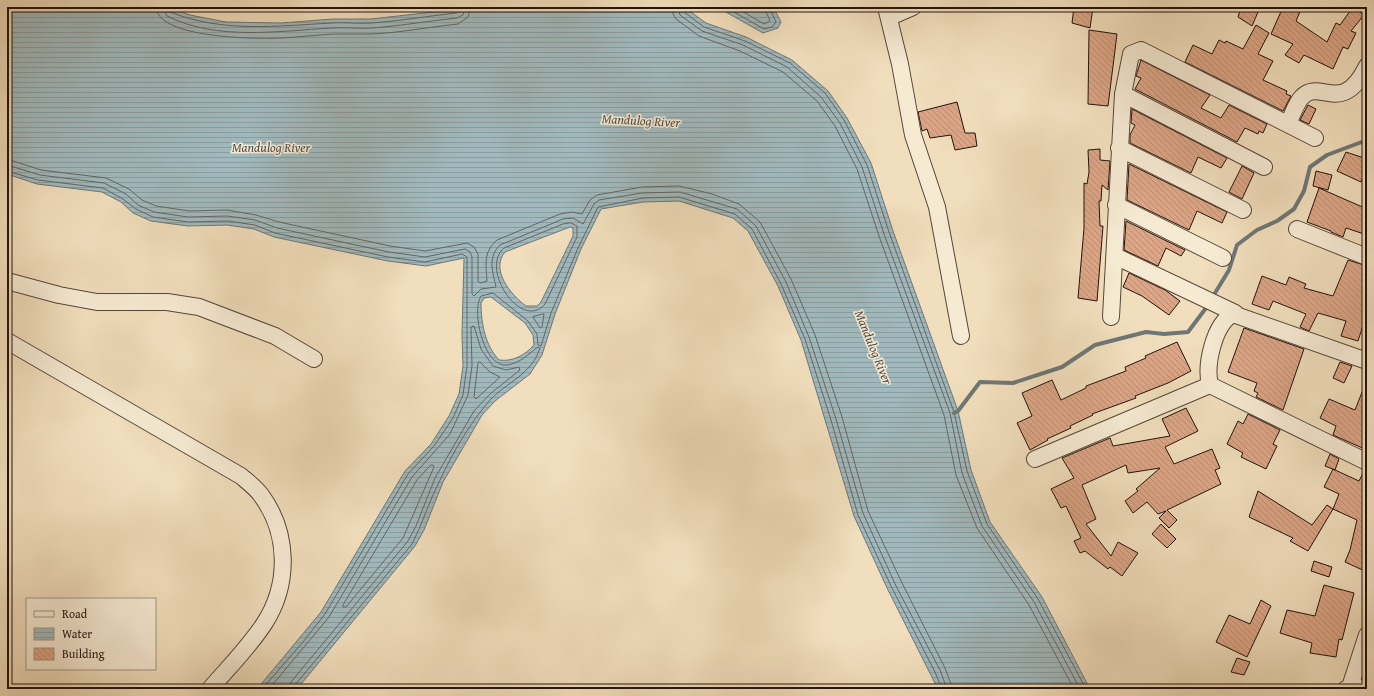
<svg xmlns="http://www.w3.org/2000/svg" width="1374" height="696" font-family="'Gentium Book Plus',serif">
<defs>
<pattern id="water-rules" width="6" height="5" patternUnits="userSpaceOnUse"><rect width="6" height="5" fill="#a1b9bd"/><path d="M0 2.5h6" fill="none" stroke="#8a9ea1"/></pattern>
<pattern id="building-back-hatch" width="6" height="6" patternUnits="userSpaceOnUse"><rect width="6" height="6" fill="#dda585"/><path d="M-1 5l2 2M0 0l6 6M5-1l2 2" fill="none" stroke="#bd8d72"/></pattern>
</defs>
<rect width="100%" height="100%" fill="#f1debc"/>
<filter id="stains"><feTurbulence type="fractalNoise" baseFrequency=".005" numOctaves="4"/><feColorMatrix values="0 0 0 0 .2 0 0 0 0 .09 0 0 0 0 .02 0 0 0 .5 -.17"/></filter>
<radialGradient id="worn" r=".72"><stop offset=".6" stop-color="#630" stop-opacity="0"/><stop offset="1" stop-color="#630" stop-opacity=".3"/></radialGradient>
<path fill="url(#water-rules)" stroke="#6e7776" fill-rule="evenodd" d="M7 7H167L190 15 226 22 281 23 333 19H371L478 7H684L706 23 746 37 792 60 828 91 847 118 871 163 893 231 958 411 971 470 990 522 1042 597 1090 689H938L888 590 854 516 801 340 778 286 748 231 733 218 679 201 643 202 601 209 581 249 555 314 542 355 530 374 495 401 482 415 443 482 424 530 415 546 297 689H257L321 612 405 471 431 444 449 416 459 394 463 366 462 334 464 258 426 266 388 261 274 237 254 229 227 225 188 226 151 221 133 213 121 202 102 192 37 184 7 174ZM570 227 573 228V236L541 302 537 306H526C511 295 490 270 505 252ZM491 297 525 323 533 335 534 345C525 355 513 362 499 360 485 345 481 323 481 303L484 298Z
M717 7H773L781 22 778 28 763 33Z"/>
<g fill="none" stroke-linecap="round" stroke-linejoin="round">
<path stroke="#626664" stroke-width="1" d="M156 7C157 39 258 39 282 38 299 37 316 35 334 34 346 34 358 34 370 34 399 33 429 27 458 24L468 17 471 7
M162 7 167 16C217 41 278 31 332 28 345 27 359 29 372 28 400 26 428 21 457 18L463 15 465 7
M167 7 170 12C223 33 277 26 332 23 345 22 359 24 372 23 400 21 428 16 456 13L460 11V7
M672 7 673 14 676 19 699 36 740 51 783 72 817 101 835 126 857 169 879 236 944 415 956 475 977 528 1029 605 1074 689
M678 7 680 15 702 31 743 45 787 67 821 97 840 123 862 167 884 234 950 413 962 473 982 526 1034 602 1080 689
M683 7 684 12 704 27 745 41 790 63 825 93 844 120 867 165 889 232 954 412 967 471 987 524 1038 599 1086 689
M725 7 764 29 772 27 776 22 769 7
M735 7 764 24 770 21 764 7
M7 159 41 170 106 178 129 189 142 200 156 206 189 211 227 210 256 215 279 222 390 246 425 251 467 243 474 247 478 254V281L480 283 487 281C486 265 483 252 497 240L560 214 572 212 582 214 590 200 597 195 642 187 679 186 712 194 739 204 760 222 791 279 815 335 842 417 868 511 902 583 945 668 953 689
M7 165 40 175 104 183 126 194 138 205 154 212 188 217 227 216 255 220 277 228 314 236 389 252 425 257 465 249 470 252 472 257V294L474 296 481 289 496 287C493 272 487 258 500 245L563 219 573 218 583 224 594 204 599 200 642 193 680 192 737 209 756 226 786 282 809 337 836 419 863 513 896 586 940 670 947 689
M7 171 38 180 103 188 123 199 136 209 153 217 188 222 228 221 255 225 275 233 388 257 425 262 462 254 467 257V366L463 395 453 418 434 446 408 474 325 614 303 642 262 689
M571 223 577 226V237L545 304C522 332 479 269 504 248L563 224Z
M544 314 542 327 540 328 533 317Z
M480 362 490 372 500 377 476 399 474 397 478 363Z
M431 465H433L434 467 403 538 346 607H343V605L417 480Z
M269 689 329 617 412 477 450 434 468 395 472 366 471 327 474 326 481 349 493 366 506 370 519 367 520 370 490 394 474 411 435 478 416 526 408 541 291 682 289 689
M294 689 295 685 412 544C423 523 429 501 440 480 453 452 470 423 490 400 507 382 532 374 540 348L538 347C528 354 521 363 507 365 484 368 471 311 481 296L493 293 528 321 537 334 538 345 541 346 551 313 578 248 598 207 643 198 679 197 735 214 752 229 781 284 805 339 831 420 858 515 892 588 935 672 942 689"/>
<path stroke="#6e7776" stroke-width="4" d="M1212 298 1229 270 1237 245 1257 230 1277 221 1294 209 1304 191 1310 167 1327 155 1367 140
M954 413 958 411 980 382 1013 383 1062 367 1095 345 1146 332 1164 334 1188 332 1209 304"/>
</g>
<path fill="url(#building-back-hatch)" stroke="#22130c" d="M1074 7H1093L1090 28 1072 23Z
M1241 7H1248L1258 12 1252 26 1238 17Z
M1283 7H1302L1296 21 1327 42 1336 23 1340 25 1353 7 1364 15 1351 31 1356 33 1348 49 1343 47 1333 69 1304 55 1299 63 1285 55 1293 44 1271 34Z
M1256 25 1269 33 1258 54 1273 61 1263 80 1287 91 1286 94 1291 96 1283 111 1185 62 1193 45 1212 54 1219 40 1225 43 1226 41 1243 49Z
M1089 30 1117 34 1108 106 1088 104Z
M1141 60 1210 95 1201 108 1221 118 1229 105 1267 124 1263 133 1259 131 1258 134 1245 128 1237 142 1135 89 1141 78 1136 76Z
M957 102 965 133H975L977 146 955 150 951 135 930 138 927 129 922 131 918 112Z
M1308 105 1316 109 1309 124 1300 120Z
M1132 109 1227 158 1221 168 1198 157 1191 173 1130 143V135L1135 125 1131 123Z
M1100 149V160L1110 161 1108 190 1102 185 1101 201H1099L1100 226H1103L1097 301 1078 298 1084 228V183L1087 184 1089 172 1088 150Z
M1346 152 1367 159V167L1361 182 1337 171Z
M1129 164 1227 212 1222 223 1197 211 1189 230 1127 200Z
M1242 166 1254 173 1242 199 1229 192Z
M1316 171 1332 175 1328 190 1313 186Z
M1319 188 1367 209V235L1346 228 1343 237 1331 232V231L1307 222Z
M1126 221 1185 250 1181 256 1166 248 1158 266 1124 250Z
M1348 260 1367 266V313L1358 341 1341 336 1346 321 1318 313 1309 331 1300 327 1306 314 1273 301 1269 310 1252 304 1262 276 1286 285 1289 277 1306 284 1304 288 1333 296Z
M1129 273 1165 290 1180 301 1169 315 1142 296 1123 287Z
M1244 328 1304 349 1283 410 1256 397 1258 393 1254 391 1257 383 1228 372Z
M1177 342 1191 371 1168 383 1135 396 1136 398 1092 414 1093 415 1070 426 1071 428 1047 439 1048 440 1030 450 1017 423 1032 416 1022 393 1052 380 1061 400 1086 388V386L1126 371 1125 367 1146 358 1145 356Z
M1340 362 1352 366 1344 383 1333 378Z
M1366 382H1367V450L1333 435 1336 426 1320 418 1329 399 1355 410Z
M1186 408 1198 431 1165 447 1174 464 1212 449 1220 468 1215 470 1221 484 1167 510 1177 520 1169 528 1159 518 1166 511 1158 514 1147 502 1133 513 1125 501 1138 491 1136 489 1160 468 1128 473 1126 465 1082 485 1096 519 1086 524 1111 556 1118 542 1138 553 1122 576 1110 567 1108 569 1085 551 1080 553 1074 541 1081 538 1066 506 1061 508 1051 489 1074 478 1062 458 1110 438 1113 446 1170 436 1162 419Z
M1248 414 1280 430 1273 444 1277 446 1266 469 1241 457 1243 453 1227 444 1238 421 1243 424Z
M1330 454 1339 459 1335 470 1325 466Z
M1333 469 1359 481 1364 471H1367V572L1345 562 1350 550 1357 520 1333 509 1308 551 1290 541 1293 538 1249 517 1258 491 1312 525 1327 505 1333 509 1339 494 1324 487Z
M1161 524 1176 539 1167 548 1152 534Z
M1314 561 1332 567 1329 577 1311 571Z
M1324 585 1354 593 1342 640 1339 639 1336 657 1310 653 1312 643 1280 633 1287 610 1315 616Z
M1261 600 1271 606 1247 657 1216 642 1229 615 1250 624Z
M1237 658 1250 662 1244 675 1231 672Z"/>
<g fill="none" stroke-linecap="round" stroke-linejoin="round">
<g stroke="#564638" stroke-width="18">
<path id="minor" d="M886 7 900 64 913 135 937 207 961 336
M890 17 913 7
M1123 94 1264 167
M1288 124C1292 116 1296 103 1302 97 1320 78 1342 117 1367 66
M1119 148 1243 210
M1116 205 1223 258
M1297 229 1367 257
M1115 256 1235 313
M7 281 59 295 97 302H167L199 307 275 336 314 359
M1111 317 1123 94 1131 54 1141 50 1315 138
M7 341 241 476C248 482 256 488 261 495 289 533 290 584 264 624 249 647 228 668 210 689
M1210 385C1205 365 1214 324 1233 314L1367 361
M1035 459 1210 385 1367 462
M1350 687 1367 635
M1346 689 1367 688"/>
</g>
<use href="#minor" stroke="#f6ead3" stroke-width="16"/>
</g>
<g text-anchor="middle" stroke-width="3" stroke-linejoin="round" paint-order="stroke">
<g font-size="13" font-style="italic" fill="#4e4d4a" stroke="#f6ead3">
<text transform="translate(641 120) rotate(3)" y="5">Mandulog River</text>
<text x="271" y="152">Mandulog River</text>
<text transform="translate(874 347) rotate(68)" y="5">Mandulog River</text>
</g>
</g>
<rect width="1374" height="696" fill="none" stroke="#f1debc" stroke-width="24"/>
<rect x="8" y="8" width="1358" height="680" fill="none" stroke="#22130c" stroke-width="2"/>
<rect x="12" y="12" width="1350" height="672" fill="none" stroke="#22130c"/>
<rect x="26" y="598" width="130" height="72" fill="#f6ead3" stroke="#a19483"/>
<rect x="34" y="611" width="20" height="6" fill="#f6ead3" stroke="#a19483"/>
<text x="62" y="618" font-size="12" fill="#22130c">Road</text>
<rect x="34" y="628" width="20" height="12" fill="url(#water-rules)" stroke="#a19483"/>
<text x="62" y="638" font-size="12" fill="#22130c">Water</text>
<rect x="34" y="648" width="20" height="12" fill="url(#building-back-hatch)" stroke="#a19483"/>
<text x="62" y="658" font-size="12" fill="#22130c">Building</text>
<rect width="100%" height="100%" filter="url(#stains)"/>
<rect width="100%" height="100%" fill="url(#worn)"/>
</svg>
